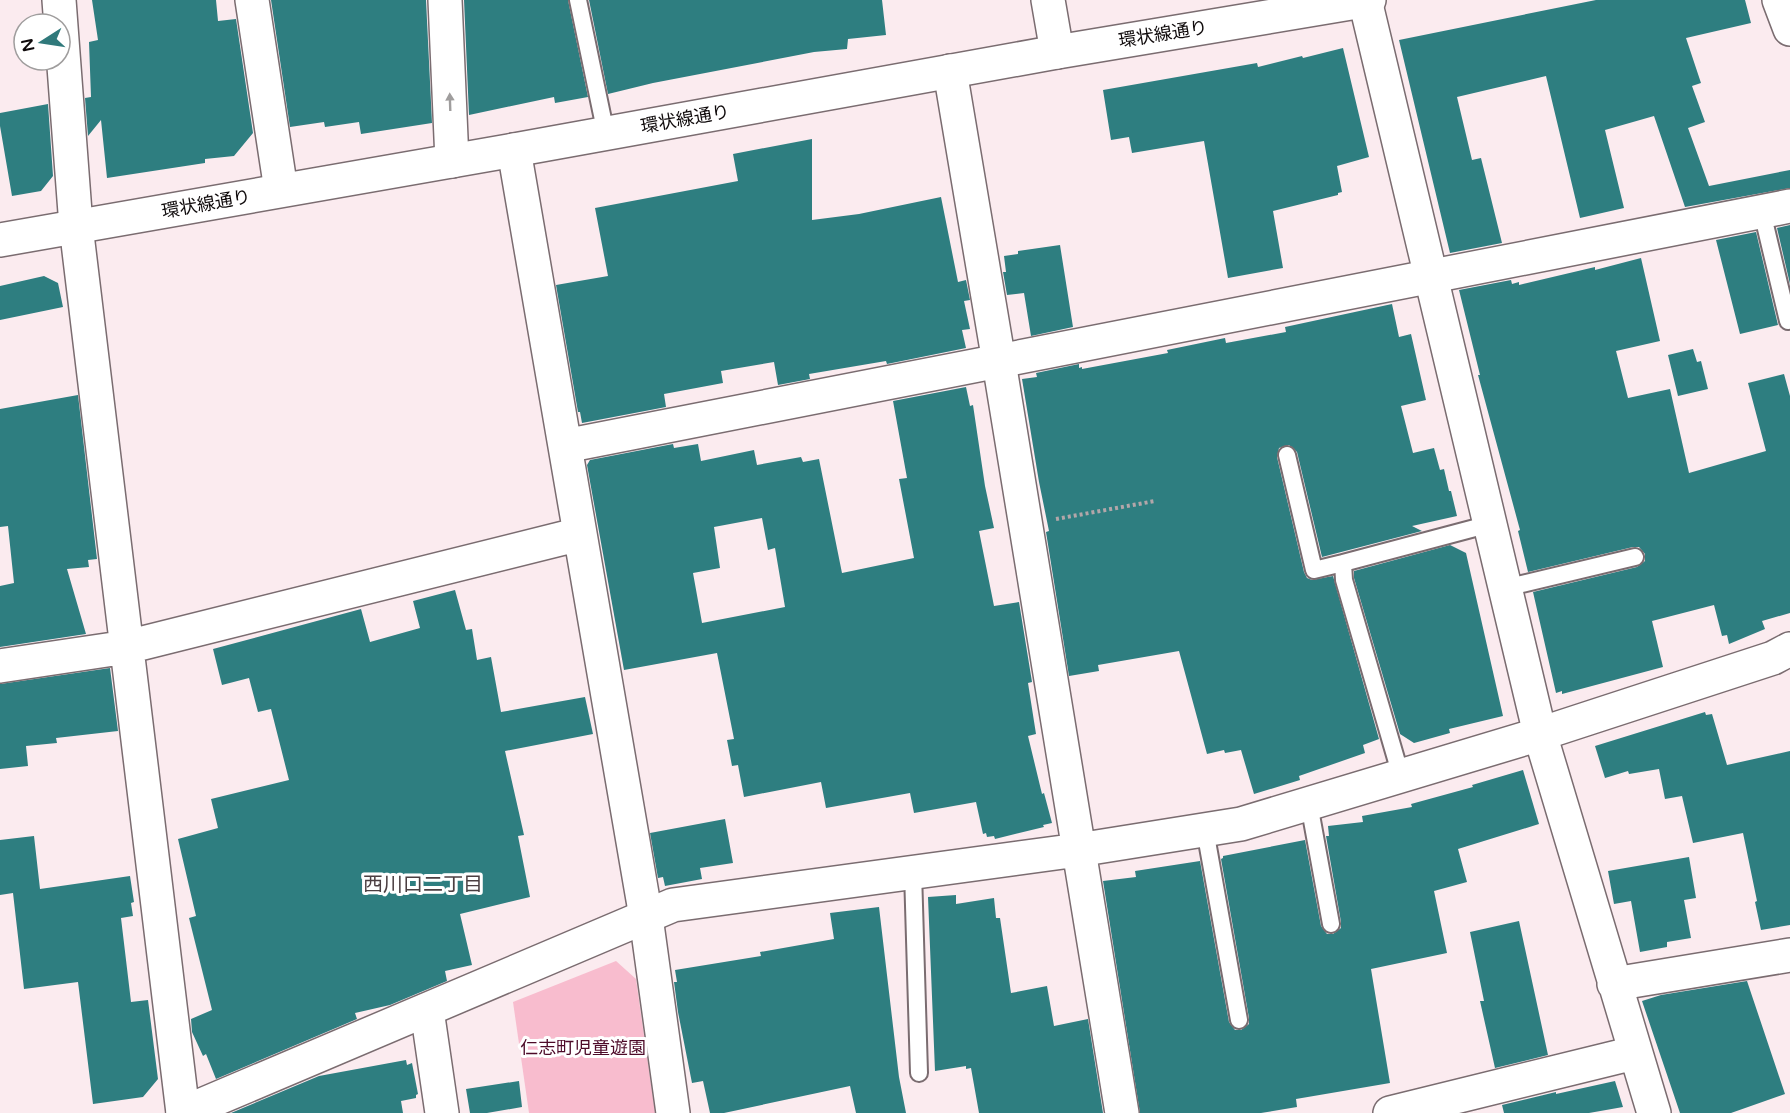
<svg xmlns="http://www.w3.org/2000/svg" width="1790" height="1113" font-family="'Varela Round','Noto Sans JP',sans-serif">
<rect width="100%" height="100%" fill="#fbebef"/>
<path fill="#f8bcce" d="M616 961 636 979 655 1113H529L513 1002Z"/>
<path fill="#2e7e80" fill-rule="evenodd" d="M92 0H216L218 21 236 19 253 133 234 156 205 159V163L107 178 101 120 88 136 85 98 91 97 89 42 98 40Z
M271 0H426L432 123 361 134 359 122 325 127 324 122 290 127Z
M464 0H568L588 97 555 103 554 97 469 115Z
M589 0H882L886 35 848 39 847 49 814 52 653 83 608 94Z
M1596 0H1745L1751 23 1686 38 1701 83 1692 86 1705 122 1688 128 1709 186 1790 170V188L1685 207 1654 116 1605 130 1624 208 1580 218 1546 76 1457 97 1472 160 1481 158 1502 243 1450 253 1399 40Z
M1343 48 1369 157 1337 166 1342 192 1338 193V195L1273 211 1283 268 1228 278 1204 141 1132 153 1129 137 1111 140 1103 90 1257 63 1258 67 1302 56 1303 58Z
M48 104 53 176 41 191 12 196 0 126V113Z
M812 139V220L859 214 941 197 958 282 966 280 970 300 964 301 970 329 962 330 966 348 887 364 886 361 809 374 810 379 778 385 774 362 721 371 723 383 664 394 666 407 582 423 580 412H578L556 285 608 276 595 208 738 181 733 154Z
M1790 225V284L1777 228Z
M1756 232 1778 325 1740 334 1716 240Z
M1060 245 1073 327 1031 336 1024 293 1007 295 1003 272H1006L1004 256 1018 254V251Z
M1641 258 1660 341 1616 351 1628 398 1670 389 1689 473 1766 451 1748 383 1784 374 1790 396V613L1762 621 1765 629 1729 644 1727 635 1722 636 1714 605 1652 621 1663 667 1562 694V691L1556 693 1533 592 1637 567 1645 561V554L1639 547H1633L1528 572 1518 531 1520 530 1478 375H1480L1459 290 1511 280 1512 284 1519 282V285L1595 267V270Z
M44 276 58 283 63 307 0 320V286Z
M1392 304 1399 337 1411 334 1426 400 1401 406 1413 453 1434 448 1440 470 1444 469 1449 491H1451L1457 516 1412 526 1422 531 1322 557 1297 452 1289 445 1279 448 1277 457 1304 572 1307 578 1312 580 1333 576 1379 739 1363 745 1365 753 1299 776 1300 780 1254 794 1241 750 1225 753 1224 750 1207 754 1179 651 1098 665 1099 671 1069 676 1046 532 1049 531 1039 482 1022 379 1037 377 1036 373 1079 364V368L1082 367V369L1168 353 1167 350 1225 338 1226 343 1286 332 1285 327Z
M1693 349 1697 362 1701 361 1708 389 1678 396 1668 355Z
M966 387 970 406 973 405 985 486 994 528 979 531 994 606 1019 602 1032 682 1028 683 1036 734 1028 736 1042 794 1044 793 1052 823 1043 825 1044 827 995 839 994 836 987 837 986 833 983 834 976 802 914 813 910 793 826 808 821 782 744 797 738 765 732 766 727 740 734 739 717 653 624 670 587 465 590 460 673 444 674 448 698 444 701 461 754 450 757 465 801 457 803 462 819 459 842 573 914 558 899 479 907 478 893 401ZM762 518 768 550 775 548 785 607 702 623 693 573 720 568 714 527Z
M78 395 97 559 88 560 89 567 67 569 86 634 0 647V586L14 583 8 526 0 527V409Z
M1450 545 1466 553 1503 716 1449 729 1450 733 1414 743 1400 734 1354 578V571Z
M455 590 466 630 472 629 477 660 491 657 501 712 585 697 593 734 505 751 524 835 518 836 530 897 460 914 472 965 445 971 447 981 390 1005 355 1013 357 1019 216 1079 206 1054 203 1056 192 1032 191 1019 212 1010 189 918 196 916 178 839 218 828 211 799 289 780 271 709 258 712 249 678 222 685 213 649 361 609 370 642 420 628 413 601Z
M110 668 118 731 56 738 57 743 26 746 28 766 0 769V684Z
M1705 712 1706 715 1712 714 1727 765 1790 751V925L1761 930 1755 902 1757 901 1743 833 1693 843 1682 796 1665 799 1659 769 1629 774 1628 771 1605 778 1595 746Z
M1523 770 1539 824 1458 849 1467 882 1434 891 1447 953 1371 969 1390 1083 1296 1099 1297 1107 1261 1113H1140L1103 881 1136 877 1135 871 1200 861 1229 1022 1235 1030H1241L1249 1024V1018L1221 859 1223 858V856L1305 840 1321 926 1327 934H1333L1341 928V922L1326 836H1329L1328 826 1363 822 1362 816 1412 807 1411 804 1473 787 1472 785Z
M725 819 733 863 700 868 702 879 665 886 663 877 658 878 650 833Z
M34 836 40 889 130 876 134 902 131 903 133 916 121 918 131 1002 148 1000 158 1079 143 1097 93 1104 78 982 24 989 13 893 0 895V840Z
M1689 857 1696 898 1684 900 1691 938 1667 942V947L1640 952 1631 901 1614 904 1608 871Z
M956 895V904L994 898 996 918H1000L1011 993 1047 986 1054 1026 1088 1019 1103 1113H979L971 1068 966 1069V1066L935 1071 928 897Z
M879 907 899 1077 906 1113H856L850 1086 724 1113H710L703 1081 692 1083 678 1012 674 982H677L675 970 761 956 760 952 834 939 830 913Z
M1519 921 1548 1055 1495 1068 1480 1001H1484L1470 932Z
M1747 981 1785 1094 1731 1113H1680L1642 1001 1661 995Z
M406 1060 407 1065 412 1063 418 1094 416 1095V1098L401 1101 403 1113H231L319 1076Z
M519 1081 522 1107 487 1113H470L466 1089Z
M1615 1081 1623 1107 1589 1113H1504L1502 1105 1556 1092V1094Z"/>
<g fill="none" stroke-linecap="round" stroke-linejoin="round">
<g stroke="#7a6c70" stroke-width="20">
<path id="service" d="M578 0 606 134
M1762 212 1788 321
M1287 455 1314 570 1343 563
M1505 588 1635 557
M1401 776 1344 580 1343 563 1490 524
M1309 804 1331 924
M1205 830 1239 1020
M913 872 919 1073"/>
</g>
<g stroke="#7a6c70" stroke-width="36">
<path id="minor" d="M59 0 76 226 183 1113
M252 0 281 190
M445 0 452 161
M1048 0 1057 52
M1779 0 1790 29
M514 150 646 917 673 1113
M565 446 1790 206
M0 666 127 647 580 534
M1540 734 1654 1113
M1614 984 1790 955
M427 1010 442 1113
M1390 1113 1634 1053"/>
</g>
<g stroke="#7a6c70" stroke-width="36">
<path id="tertiary" d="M1365 0 1540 734
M950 71 999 362 1122 1113
M183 1113 673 905 1078 850 1241 824 1540 734 1773 658 1790 649"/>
</g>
<g stroke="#7a6c70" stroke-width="36">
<path id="secondary" d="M0 240 514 150 1057 52 1369 0"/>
</g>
<path stroke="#b3a6a9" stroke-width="4" stroke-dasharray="3 3" stroke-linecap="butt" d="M1056 519 1155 501"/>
<use href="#service" stroke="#fff" stroke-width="16"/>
<use href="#minor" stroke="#fff" stroke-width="33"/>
<use href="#tertiary" stroke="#fff" stroke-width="33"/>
<use href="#secondary" stroke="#fff" stroke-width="33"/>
</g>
<defs><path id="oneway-solid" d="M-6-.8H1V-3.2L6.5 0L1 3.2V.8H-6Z" transform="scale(1.5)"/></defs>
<use fill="#9f9d9d" href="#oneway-solid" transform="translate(450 102) rotate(-92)"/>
<g text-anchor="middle" stroke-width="6" stroke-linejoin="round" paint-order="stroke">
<g font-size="18" fill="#0f0a0b" stroke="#fff">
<text transform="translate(1163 34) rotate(-9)" y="6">環状線通り</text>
<text transform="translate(685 119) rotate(-10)" y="6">環状線通り</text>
<text transform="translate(206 204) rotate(-10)" y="6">環状線通り</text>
</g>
<g font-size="18" fill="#4d0a28" stroke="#fff">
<text x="583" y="1054">仁志町児童遊園</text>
</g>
<g font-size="20" fill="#4b3e41" stroke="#fff">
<text x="423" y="891">西川口二丁目</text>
</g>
</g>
<g transform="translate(42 42) rotate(258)"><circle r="28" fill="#ffffff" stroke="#9f9d9d" stroke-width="1.5"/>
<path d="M0-4.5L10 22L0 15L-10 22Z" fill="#30797b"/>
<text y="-9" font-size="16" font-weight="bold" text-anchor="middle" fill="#0f0a0b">N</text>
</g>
</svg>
